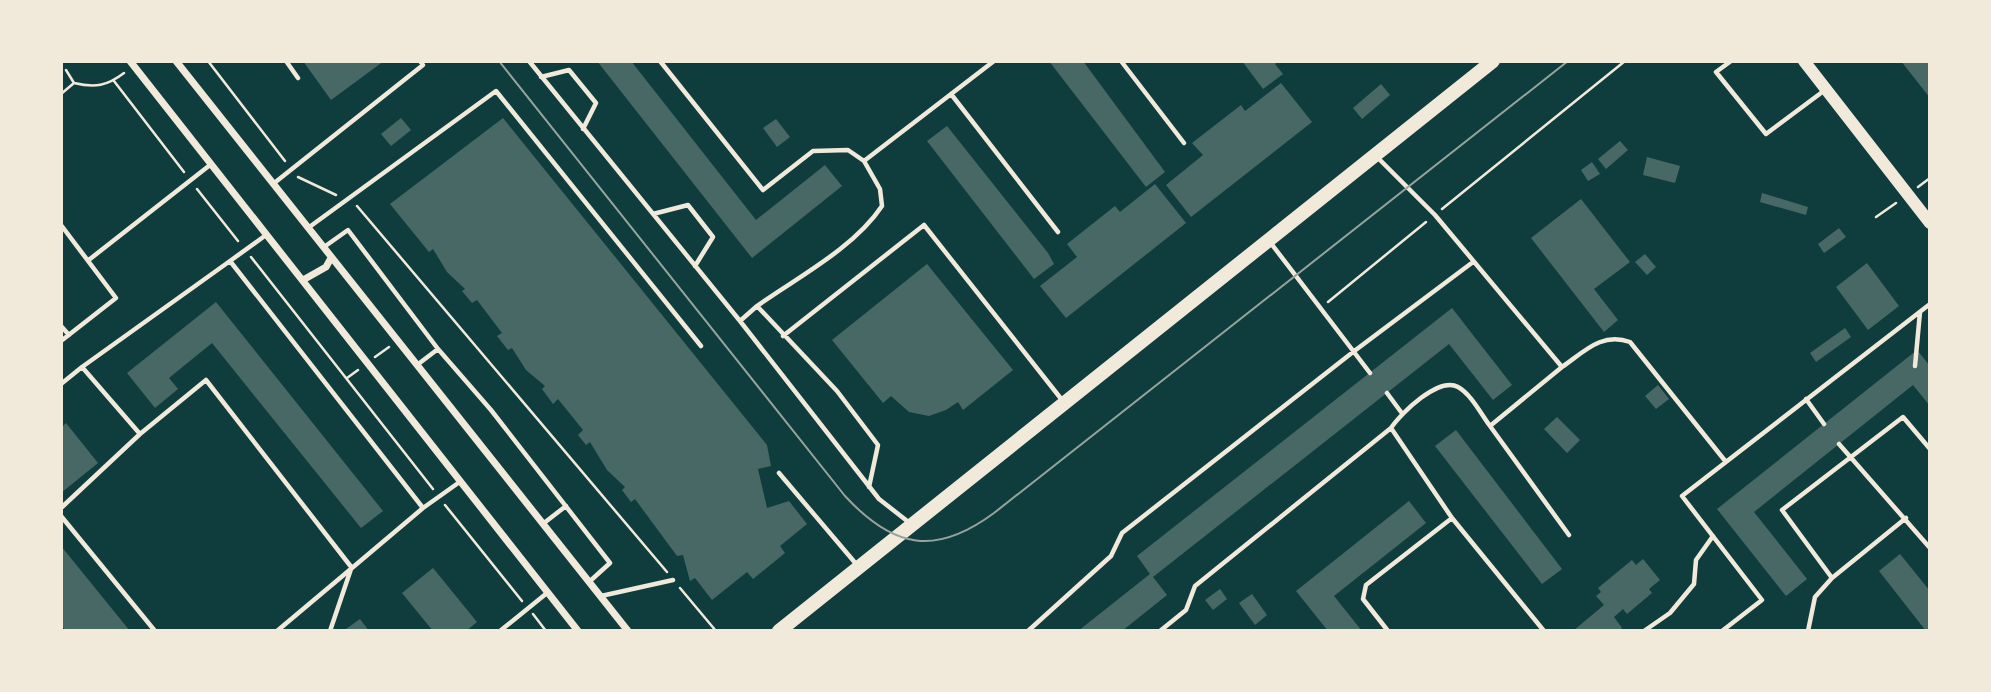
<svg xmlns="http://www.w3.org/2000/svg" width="1991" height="692" font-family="Lato,sans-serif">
<rect width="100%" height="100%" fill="#0f3d3e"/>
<path fill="#486865" d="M303 61H384L331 100Z
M597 61H631L756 220 825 165 842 186 752 258Z
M1049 61H1083L1165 172 1146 187Z
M1242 61H1279L1275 64 1283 74 1263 89Z
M1901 61H1930V98Z
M1281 83 1312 122 1191 217 1166 185 1203 155 1192 143 1241 105 1245 111Z
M1381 84 1390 95 1362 119 1353 108Z
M401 118 411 130 391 146 381 134Z
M503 118 767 445 771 466 758 469 767 508 789 501 807 524 780 546 785 553 753 579 747 572 712 600 695 578 690 581 683 555 677 556 635 499 631 502 622 490 625 487 607 470 590 442 586 445 578 435 583 430 558 399 553 404 542 389 545 386 526 370 512 348 508 350 497 336 502 333 477 300 472 303 462 291 465 289 447 272 433 249 429 252 390 204Z
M776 119 790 137 777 147 763 128Z
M947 126 1048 253 1054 264 1034 279 927 141Z
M1620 141 1628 150 1606 169 1598 159Z
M1647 157 1680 166 1675 183 1643 175Z
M1592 162 1600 174 1588 181 1581 170Z
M1155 184 1186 223 1066 318 1040 286 1077 257 1067 244 1115 206 1120 212Z
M1762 193 1808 207 1806 215 1760 202Z
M1581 199 1630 262 1594 289 1618 320 1604 332 1531 238Z
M1839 228 1846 237 1824 253 1818 244Z
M1645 254 1656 267 1647 275 1635 262Z
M1867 263 1899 306 1868 330 1836 287Z
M927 264 1013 370 963 410 958 402 946 410 929 416 909 412 891 396 883 403 832 340Z
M216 302 383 511 361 528 212 343 169 378 178 389 155 408 127 373Z
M1452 308 1512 385 1493 400 1449 344 1153 577 1167 595 1122 631H1078L1150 574 1137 556Z
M1845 328 1851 337 1816 362 1810 353Z
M1917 350 1930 366V406L1913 385 1754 512 1807 579 1786 596 1717 509Z
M1658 385 1669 399 1656 409 1645 396Z
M1557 417 1580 440 1567 453 1544 429Z
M66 423 98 463 61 493V428Z
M1456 430 1562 569 1542 584 1435 446Z
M1409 501 1426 523 1334 596 1362 631H1328L1296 591Z
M61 546 130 631H66L61 625Z
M1900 554 1930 591V631H1926L1879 571Z
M1643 559 1660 580 1649 589 1652 593 1627 614 1623 609 1614 617 1622 628 1619 631H1573L1604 605 1596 596 1601 592 1598 588 1632 560 1636 565Z
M433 568 477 622 466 631H433L402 593Z
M1220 589 1227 599 1213 610 1205 600Z
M1252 594 1267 615 1255 625 1239 603Z
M360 619 369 631H347L346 629Z"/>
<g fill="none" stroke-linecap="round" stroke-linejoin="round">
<path stroke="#f1e9da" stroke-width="2.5" d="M208 61 285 161
M66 70 74 83C95 88 107 86 124 73
M114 81 184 172
M61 94 74 83
M298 177 336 195
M1918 187 1930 178
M197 189 238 241
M357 206 667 572
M1442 209 1625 61
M1876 217 1896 203
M251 257 433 489
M1328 302 1426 222
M375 357 389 347
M347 378 358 370
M445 505 522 601
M680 588 716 631
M533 614 546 631"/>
<path stroke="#f1e9da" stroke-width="4.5" d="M286 61 298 78
M529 61 740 321 879 499 911 524
M660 61 763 190 813 151 848 150 864 161 880 189 882 206C854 248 798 277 757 306L837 391 878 445 869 487
M1121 61 1184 143
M1731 61 1716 72 1766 134 1825 90
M541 77 569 70 596 103 583 129
M951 94 1058 232
M864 161 994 61
M273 184 423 65 420 61
M653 214 688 205 713 237 695 266
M61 225 116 298 61 341
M308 228 496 91 701 346
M1270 242 1370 373
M324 247 348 230 438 349
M90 259 210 165
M230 261 82 367 140 434 206 380 352 568 423 508 230 261 266 235
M740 321 757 306
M61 326 69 335
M783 336 924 225 1062 400
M417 365 438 349 491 410 610 563 589 582
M1915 366 1920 312
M1562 367C1585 351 1602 332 1630 342L1726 462
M61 384 82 367
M1387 393 1401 412
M1806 399 1824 424
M1490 426 1569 535
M1839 444 1930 548
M779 473 857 565
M61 508 140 434
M423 508 461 481
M61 516 155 631
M1452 518 1544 631
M544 523 566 506
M1832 578 1906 518
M601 596 673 580
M277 631 352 568
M330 631 351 569
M500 631 547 593
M1028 631 1111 556 1122 533 1353 352 1473 262
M1160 631 1186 610 1195 586 1391 428C1401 413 1439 376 1458 387 1471 394 1481 414 1490 426L1562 367 1435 215 1377 157
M1388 631 1363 599 1366 585 1452 518 1391 428
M1644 631 1670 613 1694 584 1696 560 1713 536
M1722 631 1762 600 1682 496 1930 304
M1808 631 1815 597 1832 578 1782 510 1903 417 1930 449"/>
<path stroke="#f1e9da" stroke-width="7" d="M130 61 578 631
M176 61 628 631
M303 280 326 267 331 258"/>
<path stroke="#f1e9da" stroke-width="12" d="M1804 61 1930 223"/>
<path stroke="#f1e9da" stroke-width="14" d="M779 631 1493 61"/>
<path stroke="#97a49c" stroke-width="2" d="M499 61 845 496C894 549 936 556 994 513L1568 61"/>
</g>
<rect width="1991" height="692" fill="none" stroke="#f1e9da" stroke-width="126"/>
</svg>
